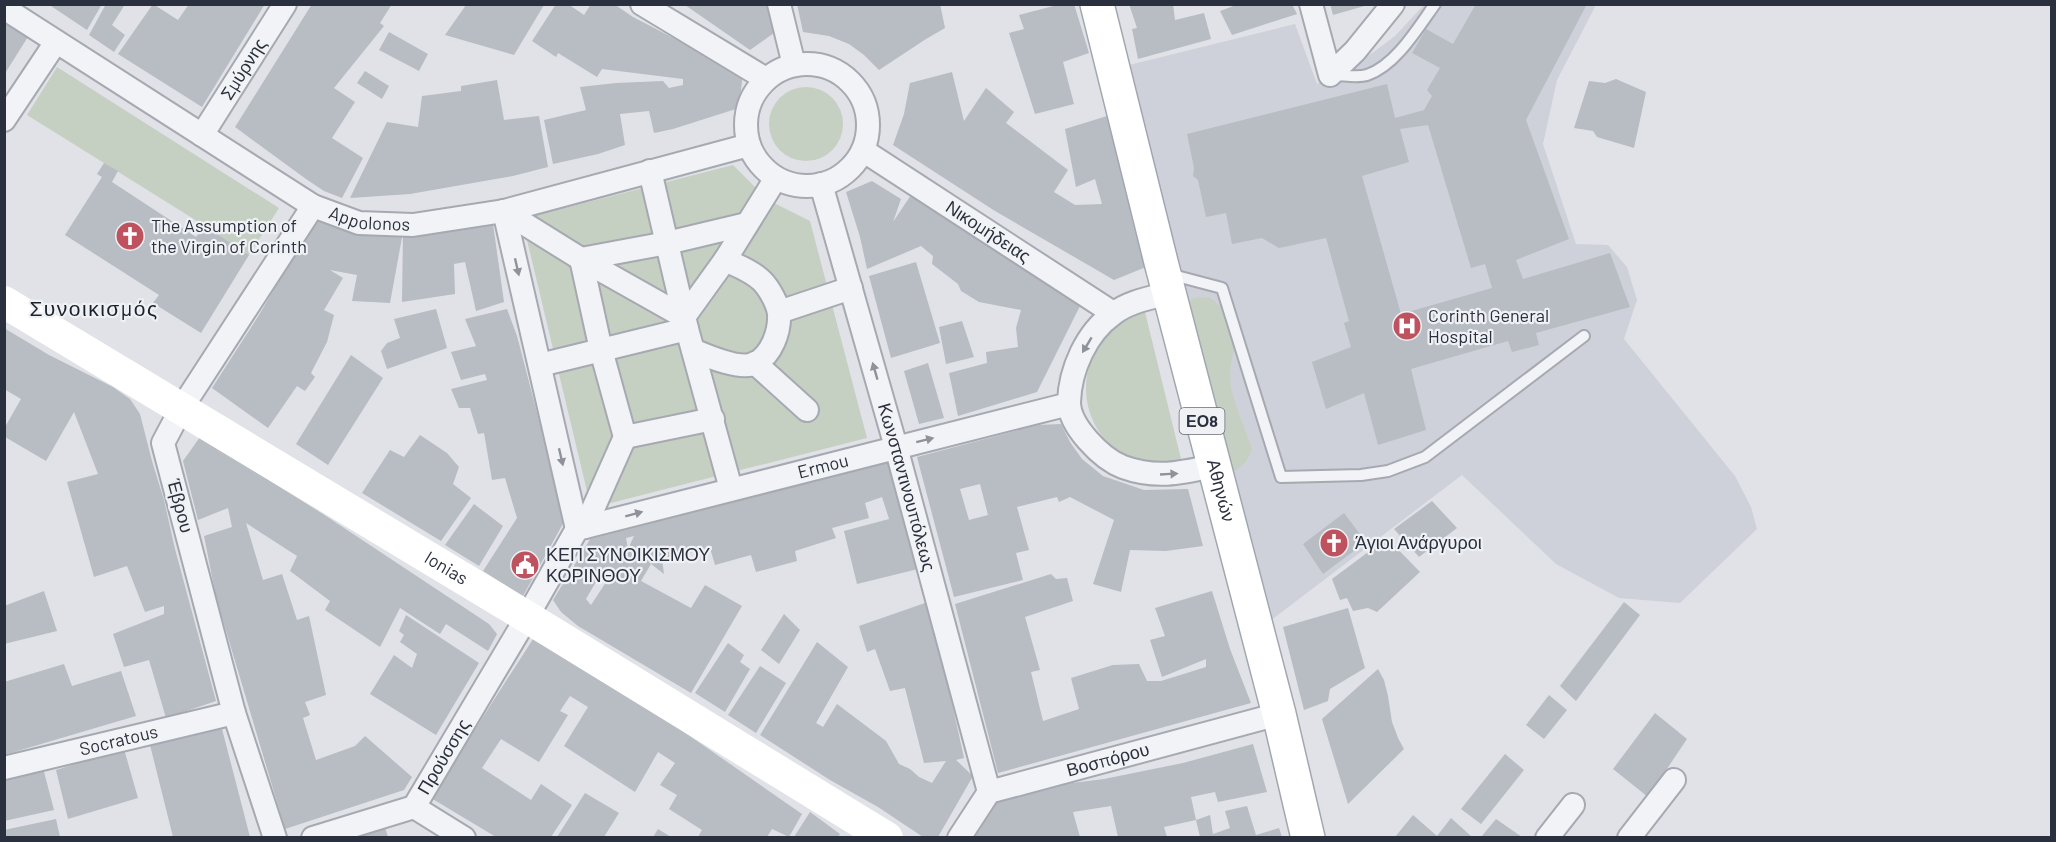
<svg xmlns="http://www.w3.org/2000/svg" width="2056" height="842" font-family="Barlow,sans-serif">
<rect width="100%" height="100%" fill="#e0e2e7"/>
<path fill="#ced1d9" d="M1424 5H1596L1557 80 1543 144 1576 244 1608 245 1627 267 1637 300 1624 339 1735 476 1751 507 1757 529 1680 603 1619 598 1556 564 1462 475 1266 624 1121 67 1295 24 1317 84 1371 54 1395 36Z"/>
<path fill="#c5d0c2" d="M57 67 279 208 249 255 205 226 27 115Z
M769 124a37 37 0 1 1 74 0a37 37 0 1 1-74 0Z
M733 165 768 200 810 221 867 438 591 508 522 219Z
M1209 297C1259 336 1224 344 1231 387 1235 407 1246 430 1252 449L1246 462 1235 471 1227 469 1184 305 1194 298Z
M1145 312 1182 463C1165 465 1149 466 1132 459 1064 428 1074 330 1145 312Z"/>
<path fill="#b8bcc3" fill-rule="evenodd" d="M48 4H102L87 30Z
M106 4 124 6 112 25 125 35 114 52 89 35Z
M153 4 178 20 189 4H265L202 107 118 54Z
M312 4H392L380 23 384 26 334 88 355 102 332 138 363 158 342 198 324 191 306 179 235 127Z
M556 4H568L584 15 591 4H614L633 17 683 43 743 72 739 108 673 129 654 133 649 111 620 114 625 145 598 154 553 164 544 120 586 110 580 87 616 83 663 81 669 88 683 85V79L602 69 597 77 558 53 556 57 532 41Z
M797 4H940L945 28 926 39 879 70 864 55 849 44 829 36 803 32Z
M1061 4H1074L1089 53 1063 62 1074 104 1035 114 1009 33 1024 29 1019 15Z
M1129 4H1173L1175 20 1204 13 1211 39 1138 59 1132 29 1137 28Z
M1239 4H1292L1297 14 1232 35 1220 11Z
M1330 4H1367L1368 5 1333 15Z
M1476 4H1587L1526 120 1569 239 1516 260 1523 279 1610 253 1630 307 1536 333 1539 345 1512 352 1508 341 1411 369 1426 430 1378 445 1364 393 1326 409 1312 362 1351 347 1344 323 1349 321 1326 238 1279 248 1262 238 1232 244 1226 213 1206 217 1198 180 1193 176 1194 168 1187 134 1387 84 1395 118 1424 110 1432 96 1427 90 1440 68 1412 53 1426 29 1453 44ZM1428 125 1471 268 1485 264 1492 288 1401 314 1362 176 1409 162 1400 129Z
M466 5H544L514 55 445 35Z
M685 5H768L774 33 750 50Z
M4 15 31 32 4 75Z
M389 32 428 54 419 71 379 50Z
M365 71 389 86 382 99 357 83Z
M952 72 964 121 986 88 1014 112 1006 123 1068 170 1054 192 1075 205 1102 204 1095 179 1076 187 1065 129 1107 116 1146 267 1114 280 995 211 893 145 904 114 910 83Z
M1616 79 1646 92 1634 148 1597 137 1593 131 1574 128 1589 81 1605 83Z
M497 80 504 120 539 116 548 167 513 176 410 194 350 198 387 122 418 127 422 96 461 91V86Z
M104 163 118 171 112 182 196 237 205 226 249 255 201 333 153 303 159 295 65 235 102 177 97 174Z
M872 181 901 199 893 222 913 192 1082 302 1037 392 958 416 949 373 987 363 986 352 1018 347 1016 328 1021 310 979 302 961 291 958 284 932 264 933 256 921 246 867 269 860 237 846 192Z
M321 213 403 232 390 303 352 301 357 275 330 270 343 278 324 310 334 315 327 342 311 373 315 377 305 391 297 386 268 428 212 388 259 315 296 251Z
M492 217 504 302 476 311 465 262 454 264 455 294 402 302 403 232Z
M916 262 940 343 891 358 869 276Z
M436 309 447 348 387 369 381 351 387 343 400 338 394 319Z
M507 309 517 336 565 520 523 596 483 571 517 518 505 478 492 480 484 433 478 434 470 408H459L451 389 487 380 485 374 461 380 451 352 476 346 465 319Z
M962 321 974 357 946 364 939 327Z
M4 328 49 355 113 387 130 399 140 414 152 461 164 500 175 549 216 701 166 718 149 660 124 667 113 634 164 614V606L145 612 127 566 94 577 67 482 98 474 74 412 46 461 5 437V427L21 399 4 389Z
M351 355 383 378 328 465 296 444Z
M928 363 944 418 919 424 904 371Z
M1061 424 1070 442 1082 459 1103 476 1144 490 1188 489 1203 546 1166 551 1130 550 1121 592 1093 584 1114 520 1070 497 1059 502 1057 497 1017 507 1029 550 1016 553 1023 580 954 597 917 457 1038 425ZM980 484 988 515 969 520 960 489Z
M420 435 447 453 459 467 453 484 471 498 441 541 362 493 390 450 404 457Z
M200 437 323 514 489 624 497 634 488 651 446 624 440 634 400 608 380 647 325 610 330 601 290 571 297 556 246 523 263 580 282 574 297 620 309 616 326 695 305 702 310 715 303 718 316 760 355 746 365 736 412 777 404 790 285 829 216 597 204 536 232 527 228 508 198 520 183 461Z
M890 455 918 569 857 584 844 531 889 519 882 497 865 503 869 518 832 528 836 538 795 551 797 561 756 572 751 555 715 565 710 548 662 559 664 574 651 564 641 581 691 608 705 585 742 606 691 693 578 626 561 612 553 600 597 528ZM634 536 628 549 626 538ZM604 568 614 570 591 605 586 599Z
M1432 501 1457 528 1419 557 1394 529Z
M474 504 503 526 479 566 445 545Z
M1344 513 1366 542 1323 574 1303 544Z
M1387 538 1420 572 1377 612 1368 608 1353 611 1347 598 1340 600 1332 579Z
M1051 574 1056 579 1067 578 1073 601 1025 617 1040 670 1031 672 1043 721 1079 709 1071 678 1113 665 1139 664 1147 681H1161L1206 667V659L1162 677 1150 640 1165 636 1155 608 1212 591 1230 649 1251 703 998 773 955 604Z
M44 591 57 631 4 644V606Z
M1624 602 1640 615 1576 701 1560 686Z
M925 603 946 676 964 758 956 760 973 776 938 837H923L878 807 830 780 760 735 817 642 848 667 816 723 823 727 837 704 886 741 899 764 910 769 919 777 932 783 946 761 924 763 905 688 890 691 875 649 867 652 859 626Z
M1348 608 1365 668 1330 689 1328 701 1304 710 1283 627Z
M784 614 800 630 779 664 761 650Z
M406 615 479 663 436 735 370 694 394 655 412 668 417 654 400 642 404 635 399 631Z
M533 639 674 725 802 814 789 837 772 829 767 837H698L702 830 669 809 677 795 660 785 675 763 658 752 635 792 564 746 588 707 570 696 560 711 568 715 539 762 501 739 482 768 531 800 541 784 572 805 551 837H496L431 798Z
M728 643 744 655 740 662 750 669 725 712 695 693Z
M64 664 72 686 121 671 136 716 4 755V682Z
M760 666 786 683 756 733 728 715Z
M1378 669 1384 680 1388 696 1392 722 1398 738 1404 749 1348 804 1322 719Z
M1549 695 1567 710 1544 739 1526 725Z
M1655 713 1687 739 1648 797 1613 769Z
M221 725 250 837H173L150 745Z
M1253 744 1267 792 1218 802 1215 792 1191 797 1196 820 1164 827 1167 837H1118L1111 806 1073 812 1080 837H975L999 799 1064 784 1104 779 1183 763Z
M124 749 138 798 68 819 56 770Z
M1505 754 1524 770 1481 824 1461 809Z
M43 768 54 810 4 821V779Z
M585 793 619 813 604 837H557Z
M1247 806 1256 835 1279 828 1282 837H1200L1196 820 1210 815 1213 834 1230 828 1225 811Z
M810 812 840 834 838 837H794Z
M1413 815 1437 836 1451 818 1472 837H1395Z
M56 819 60 837H4V830Z
M1496 819 1522 837H1481Z
M383 821 388 837H339Z
M658 829 671 837H653Z"/>
<g fill="none" stroke-linecap="round" stroke-linejoin="round">
<g stroke="#a6a9b1" stroke-width="14">
<path id="lane" d="M1334 75C1344 75 1357 78 1367 75 1395 66 1418 28 1435 4
M1169 274 1222 288 1281 477 1361 475 1388 471 1425 457 1584 336"/>
</g>
<g stroke="#a6a9b1" stroke-width="26">
<g id="street">
<path d="M642 4 766 79"/>
<path d="M779 4 794 65"/>
<path d="M1311 4 1330 75 1355 51 1393 4"/>
<path id="s1" d="M4 8 313 206 359 223 413 225 504 211 749 145"/>
<circle cx="807" cy="125" r="61"/>
<path d="M4 120 56 42"/>
<path id="s2" d="M202 135 285 4"/>
<path id="s3" d="M864 151 1113 313"/>
<path d="M650 171 687 329 731 489"/>
<path id="s4" d="M821 184 896 447 989 792"/>
<path d="M504 211 581 259 684 317 725 260 776 178"/>
<path d="M504 211 577 529"/>
<path d="M1169 293C1150 298 1128 302 1113 314 1086 333 1070 370 1069 402 1069 426 1102 459 1123 467 1156 479 1181 473 1213 466"/>
<path d="M779 312 851 288"/>
<path d="M693 350C707 356 741 371 756 363 772 354 780 331 779 314 778 304 769 288 762 281 752 271 738 266 725 260"/>
<path d="M755 363 807 410"/>
<path d="M540 365 687 329"/>
<path d="M713 419 625 437 601 350 581 259 667 243 747 224"/>
<path d="M585 527 625 437"/>
<path id="s5" d="M577 529 1069 404"/>
<path id="s6" d="M4 768 234 713"/>
<path d="M414 807 464 838"/>
<path d="M275 838 234 713 163 443 181 409 313 206"/>
<path id="s7" d="M313 838 414 807 527 617 577 529"/>
<path id="s8" d="M959 838 989 792 1279 714"/>
<path d="M1547 838 1573 805"/>
<path d="M1629 838 1674 780"/>
</g>
</g>
<g stroke="#a1a7b1" stroke-width="36">
<g id="primary">
<path id="s10" d="M1097 4 1161 262 1279 714 1308 838"/>
</g>
</g>
<use href="#lane" stroke="#f2f3f6" stroke-width="10"/>
<use href="#street" stroke="#f2f3f6" stroke-width="22"/>
<path stroke="#fff" stroke-width="32" id="s9" d="M4 302 527 617 887 838"/>
<use href="#primary" stroke="#fff" stroke-width="33"/>
</g>
<defs><path id="oneway-solid" d="M-6-.8H1V-3.2L6.5 0L1 3.2V.8H-6Z" transform="scale(1.5)"/></defs>
<g fill="#8e929a">
<use href="#oneway-solid" transform="translate(517 267) rotate(77)"/>
<use href="#oneway-solid" transform="translate(1087 345) rotate(121)"/>
<use href="#oneway-solid" transform="translate(875 371) rotate(-106)"/>
<use href="#oneway-solid" transform="translate(925 440) rotate(-14)"/>
<use href="#oneway-solid" transform="translate(561 457) rotate(77)"/>
<use href="#oneway-solid" transform="translate(1169 474) rotate(-3)"/>
<use href="#oneway-solid" transform="translate(634 514) rotate(-15)"/>
</g>
<defs>
<g id="church-disc" transform="scale(1.5)"><circle r="9.5" fill="#be535f" stroke="#eff1f5"/><path d="M-1.2-6h2.4v3.5h3.3v2.4h-3.3V6h-2.4V-.1h-3.3v-2.4h3.3Z" fill="#fff"/></g>
<g id="hospital-disc" transform="scale(1.5)"><circle r="9.5" fill="#be535f" stroke="#eff1f5"/><path d="M-5-5h3v3.5h4V-5h3V5h-3V1.5h-4V5h-3Z" fill="#fff"/></g>
<g id="civic-disc" transform="scale(1.5)"><circle r="9.5" fill="#be535f" stroke="#eff1f5"/><path d="M-.6-6.5H3V-4.5H.6V-3L4-1V1h2V6H-6V1h2V-1L-.6-3ZM-1.2 2.5V6h2.4V2.5Z" fill="#fff"/></g>
</defs>
<g fill-rule="evenodd">
<use href="#church-disc" x="130" y="236"/>
<use href="#hospital-disc" x="1407" y="326"/>
<use href="#church-disc" x="1334" y="543"/>
<use href="#civic-disc" x="525" y="565"/>
</g>
<g text-anchor="middle" stroke-width="4.5" stroke-linejoin="round" paint-order="stroke">
<rect fill="#eff1f5" stroke="#656a74" stroke-width="1.5" x="1179.5" y="408" width="45" height="26" rx="4.5"/>
<g font-size="16" font-weight="bold" fill="#2a303d">
<text x="1202" y="427">ΕΟ8</text>
</g>
<g font-size="18" fill="#2a303d" stroke="#eff1f5">
<text dy="6" stroke="none"><textPath href="#s2" startOffset="78">Σμύρνης</textPath></text>
<text dy="6" stroke="none"><textPath href="#s1" startOffset="426">Appolonos</textPath></text>
<text dy="6" stroke="none"><textPath href="#s3" startOffset="148">Νικομήδειας</textPath></text>
<text dy="6" stroke="none"><textPath href="#s5" startOffset="254">Ermou</textPath></text>
<text dy="6" stroke="none"><textPath href="#s4" startOffset="315">Κωνσταντινουπόλεως</textPath></text>
<text dy="6" stroke="none"><textPath href="#s10" startOffset="502">Αθηνών</textPath></text>
<text transform="translate(180 506) rotate(75)" y="6">Έβρου</text>
<text dy="6" stroke="none"><textPath href="#s9" startOffset="516">Ionias</textPath></text>
<text dy="6" stroke="none"><textPath href="#s6" startOffset="118">Socratous</textPath></text>
<text dy="6" stroke="none"><textPath href="#s7" startOffset="164">Προύσσης</textPath></text>
<text dy="6" stroke="none"><textPath href="#s8" startOffset="178">Βοσπόρου</textPath></text>
</g>
<g font-size="18" fill="#2a303d" stroke="#eff1f5" text-anchor="start">
<text x="151" y="232">The Assumption of<tspan x="151" dy="21">the Virgin of Corinth</tspan></text>
<text x="1428" y="322">Corinth General<tspan x="1428" dy="21">Hospital</tspan></text>
<text x="1355" y="549">Άγιοι Ανάργυροι</text>
<text x="546" y="561">ΚΕΠ ΣΥΝΟΙΚΙΣΜΟΥ<tspan x="546" dy="21">ΚΟΡΙΝΘΟΥ</tspan></text>
</g>
<g font-size="21" letter-spacing="1.5" fill="#1c222d" stroke="#eff1f5">
<text x="94" y="316">Συνοικισμός</text>
</g>
</g>
<rect width="2056" height="842" fill="none" stroke="#2a303d" stroke-width="12"/>
</svg>
